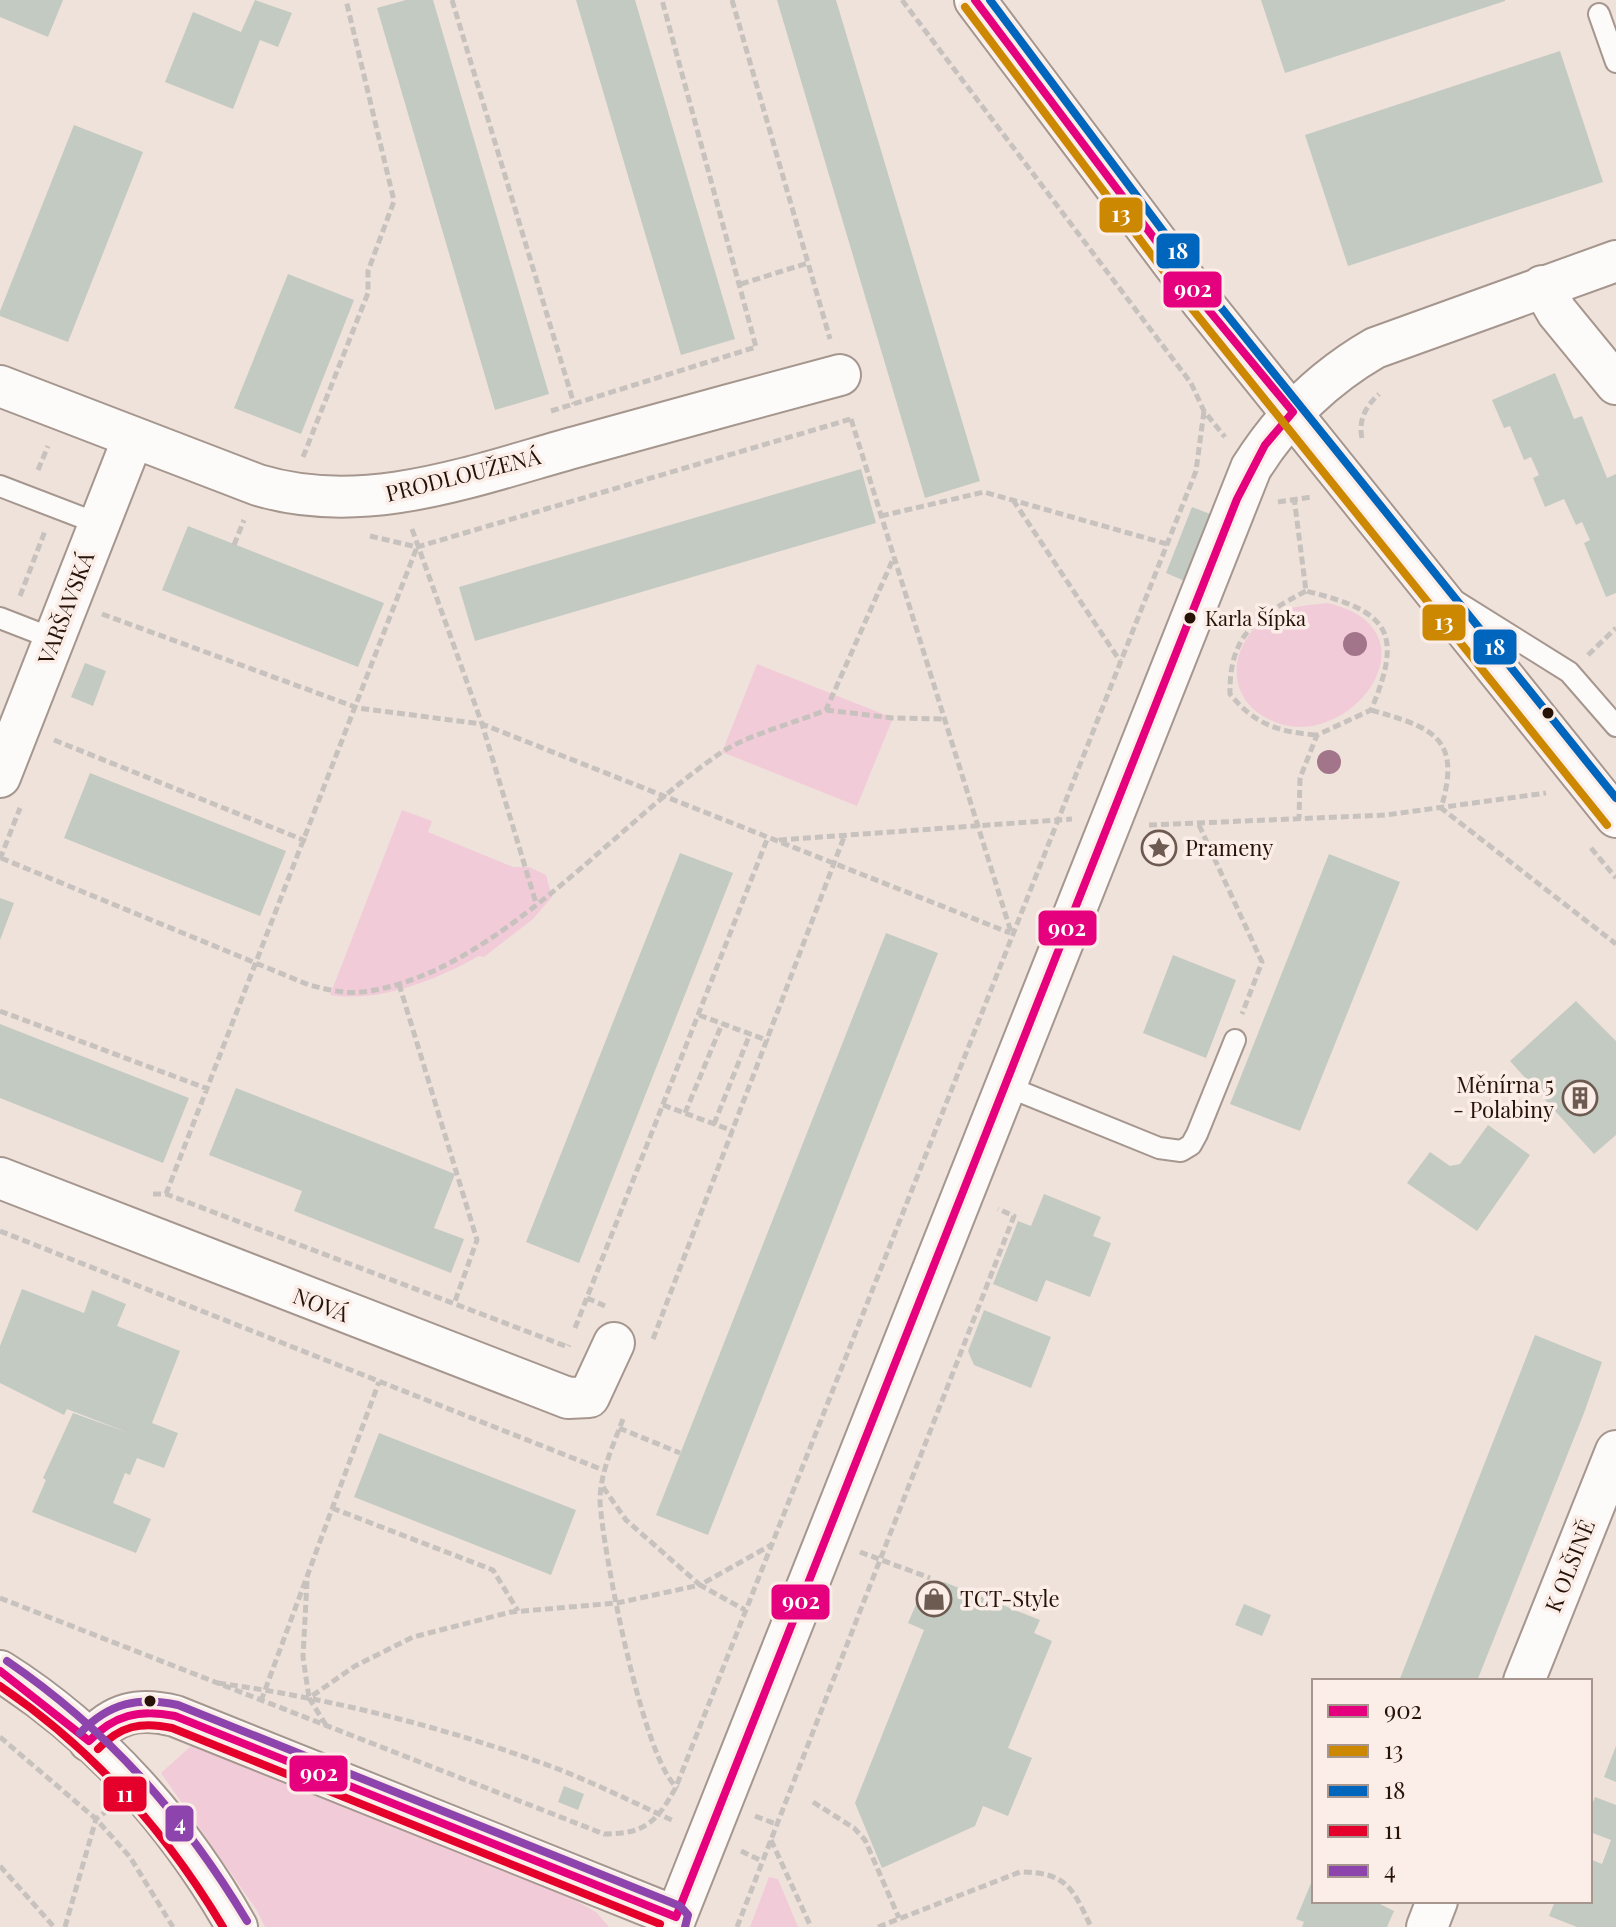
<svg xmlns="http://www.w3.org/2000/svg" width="1616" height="1927" font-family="'Playfair Display',serif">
<rect width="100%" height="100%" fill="#efe2db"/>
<path fill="#f2cbd9" d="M1327 603C1444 629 1348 758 1270 720 1221 697 1229 638 1274 614 1290 606 1310 605 1327 603Z
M757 664 893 718 857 806 722 752Z
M402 810 432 821 428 832 513 867H529L546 875 552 897 533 919 484 957 479 956C436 980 380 1003 330 995Z
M191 1746 555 1889 596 1912 609 1927H265L256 1909 161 1773Z
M769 1877 778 1879 798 1927H750Z"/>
<path fill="#c3cac2" d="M0 0H63L48 37 0 17Z
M255 0 292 13 278 47 260 40 233 109 165 82 193 12 241 32Z
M406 0H433L549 394 495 410 377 8Z
M576 0H635L735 339 681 355Z
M777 0H836L980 481 925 498Z
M1261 0H1505V1L1285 73Z
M1560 51 1603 182 1348 266 1305 135Z
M74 125 143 152 68 342 0 316V311Z
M288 274 354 300 301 434 234 408Z
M1555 373 1574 419 1582 416 1607 478 1616 474V593L1606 597 1584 543 1590 540 1582 522 1576 525 1564 499 1545 507 1533 478 1539 475 1531 457 1524 460 1510 426 1504 428 1492 400Z
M861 469 876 523 475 641 459 587Z
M1192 507 1213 515 1187 582 1166 573Z
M188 526 384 603 358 667 162 590Z
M85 663 106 671 93 706 71 697Z
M90 773 286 851 260 916 64 838Z
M680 853 733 873 579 1263 526 1242Z
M1329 854 1400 882 1300 1131 1230 1104Z
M0 898 14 903 0 940Z
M886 933 938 953 708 1535 656 1515Z
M1173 955 1236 980 1206 1058 1143 1033Z
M1576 1001 1616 1041V1135L1594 1154 1510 1061Z
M0 1024 189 1098 163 1163 0 1098Z
M236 1088 455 1174 434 1228 464 1239 451 1273 294 1211 302 1191 209 1155Z
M1488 1125 1530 1155 1477 1231 1407 1183 1430 1152 1450 1166 1460 1164Z
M1044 1194 1101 1217 1093 1236 1111 1243 1090 1297 1046 1280 1037 1302 993 1284 1018 1221 1031 1226Z
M22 1289 84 1313 92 1290 126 1304 117 1326 180 1351 152 1423 178 1433 164 1468 137 1458 130 1475 125 1473 113 1503 151 1519 136 1553 32 1512 46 1480 43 1478 73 1413 129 1433 67 1409 64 1415 0 1383V1346Z
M984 1310 1051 1337 1031 1388 974 1365 968 1351Z
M1535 1335 1602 1362 1584 1413 1477 1681H1399Z
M379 1433 576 1510 551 1575 354 1497Z
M944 1582 1040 1620 1034 1633 1052 1641 1008 1748 1032 1758 1008 1816 983 1806 975 1826 882 1868 855 1803 924 1630 908 1623 921 1593Z
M1244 1604 1271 1615 1262 1636 1235 1625Z
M1616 1746V1782L1604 1777Z
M564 1786 584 1794 578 1810 558 1802Z
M1595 1797 1616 1805V1927H1577L1549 1916 1555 1901H1590V1859L1602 1864 1611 1840 1590 1832V1811Z
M1314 1876V1901H1374L1394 1911 1387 1927H1302L1304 1922 1296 1919Z"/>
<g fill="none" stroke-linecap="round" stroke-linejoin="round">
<g stroke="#a5968e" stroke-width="24">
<path id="lane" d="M1599 14 1616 62
M0 486 99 524
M1457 602 1569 672 1616 726
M0 618 54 639
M1006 1086 1159 1148 1181 1151 1191 1145 1197 1134 1235 1040"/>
</g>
<g stroke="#a5968e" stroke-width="44">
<path id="street" d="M975 0 1202 302 1616 817
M1542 286 1557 312 1616 384
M0 386 258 485C367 518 477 474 583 445 669 421 754 398 840 375
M0 777 133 438
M0 1178 568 1398 589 1397 614 1343
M0 1671C100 1734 180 1826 237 1927
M1524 1681 1616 1451
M89 1741C114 1712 139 1707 175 1716L676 1917
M672 1927 1251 468C1283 417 1323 378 1375 348L1616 261
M1427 1927 1437 1901"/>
</g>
<path stroke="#c8c2bf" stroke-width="5" stroke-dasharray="8 4" stroke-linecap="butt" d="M452 0 574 404
M732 0 830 339
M902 0 1191 383 1204 411 1225 437
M741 284 808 263
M551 411 756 347 662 0
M851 419 1011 932
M1362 438C1358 420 1366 406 1379 394
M303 457 368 293V271L394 201 346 0
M38 470 48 446
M1294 497 1306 591C1387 611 1405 630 1371 710L1317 735 1300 778 1299 819
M1013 500 1120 661
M1278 502 1312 497
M881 516 984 492 1167 544
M412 529 482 724 536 903
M370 536 417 547 851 419
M234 545 244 520
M1306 591C1257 617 1229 634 1230 694 1255 725 1279 732 1317 735
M20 596 45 531
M102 614 358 708 482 724 1010 933
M1588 655 1616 628
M826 710 893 718 944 719
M1371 710C1430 727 1463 736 1441 808L1616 944
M54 740 306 841
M1149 825 1386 815 1546 793
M1199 825 1262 962 1242 1014
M779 840 1072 819
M1591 848 1616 878
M1 858 309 985C329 990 348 995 369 991 497 971 614 826 719 754 746 735 795 723 826 710L894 557
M0 859 20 808
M399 984 477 1240 454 1304
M0 1011 208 1089
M699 1015 769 1041
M663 1105 733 1131
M685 1113 722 1024
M714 1124 750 1034
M153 1194H166L568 1347 569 1345
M166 1194 417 547
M0 1231 603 1470
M587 1298 605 1306
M575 1328 768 837
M653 1339 844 837
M623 1419C613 1446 600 1473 600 1501 602 1547 644 1765 678 1788
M619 1428 680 1453
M603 1487 626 1520 700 1585 771 1545
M332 1508 493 1570 518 1611
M860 1552 930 1578
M307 1581 303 1657 309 1698
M0 1598 604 1834C645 1834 657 1822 676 1787L1196 471 1204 411
M218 1683C327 1698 436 1725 539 1762 585 1778 630 1801 674 1821
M261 1701 379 1382
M326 1725 309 1698 355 1666 413 1637 511 1612 617 1603 700 1585 745 1610
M0 1737 96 1819 130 1857 173 1927
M813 1802 854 1828 865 1840 899 1918
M755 1816 776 1824
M771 1840 811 1927
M741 1851 762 1861
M0 1866 54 1927
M65 1927 96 1819 108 1810
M737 1927 1014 1216 998 1209
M878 1927 1020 1872C1066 1872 1073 1888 1091 1927"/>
<use href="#lane" stroke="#fdfbfa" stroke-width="20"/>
<use href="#street" stroke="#fdfbfa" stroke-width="40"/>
<g stroke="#fbeee8" stroke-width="14">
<path id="bus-1" d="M0 1671 89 1741C114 1715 139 1709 175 1716L676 1917 1237 499 1265 445 1293 412 1202 302 975 0"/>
</g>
<g stroke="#fbeee8" stroke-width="14">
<path id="bus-2" d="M965 7 1193 310 1607 825"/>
</g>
<g stroke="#fbeee8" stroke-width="14">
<path id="bus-3" d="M990 0 1211 295 1616 798"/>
</g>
<g stroke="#fbeee8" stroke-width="14">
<path id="bus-4" d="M0 1686C93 1749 165 1830 223 1927
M98 1749C120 1726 141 1721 172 1728L660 1924"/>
</g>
<g stroke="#fbeee8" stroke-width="14">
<path id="bus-5" d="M7 1661C108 1730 184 1816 247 1921
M80 1733C109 1703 139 1696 178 1705L680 1906 688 1915 685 1927"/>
</g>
<use href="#bus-1" stroke="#e5007d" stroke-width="8"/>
<use href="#bus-2" stroke="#cd8802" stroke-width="8"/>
<use href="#bus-3" stroke="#0065bd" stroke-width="8"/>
<use href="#bus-4" stroke="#e4002b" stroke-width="8"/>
<use href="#bus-5" stroke="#8e44ad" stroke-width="8"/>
</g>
<g fill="#a3758a">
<circle cx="1355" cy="644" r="12"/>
<circle cx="1329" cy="762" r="12"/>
</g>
<defs>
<g id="sight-ring" transform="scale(1.8)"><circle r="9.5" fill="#fbeee8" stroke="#6d5b52" stroke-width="1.5"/><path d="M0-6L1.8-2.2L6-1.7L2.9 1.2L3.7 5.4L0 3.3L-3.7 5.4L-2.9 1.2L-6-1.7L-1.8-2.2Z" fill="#6d5b52"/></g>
<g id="building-ring" transform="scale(1.8)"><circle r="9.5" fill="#fbeee8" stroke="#6d5b52" stroke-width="1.5"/><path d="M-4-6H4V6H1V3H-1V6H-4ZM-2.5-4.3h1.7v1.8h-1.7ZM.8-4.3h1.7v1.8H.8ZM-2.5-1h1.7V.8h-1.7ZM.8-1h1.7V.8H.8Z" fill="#6d5b52"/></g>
<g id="shop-ring" transform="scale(1.8)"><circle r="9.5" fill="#fbeee8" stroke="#6d5b52" stroke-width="1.5"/><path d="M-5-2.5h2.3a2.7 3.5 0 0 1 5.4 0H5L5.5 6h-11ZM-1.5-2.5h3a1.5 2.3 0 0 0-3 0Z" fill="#6d5b52"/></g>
</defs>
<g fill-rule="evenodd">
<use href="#sight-ring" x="1159" y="848"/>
<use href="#building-ring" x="1580" y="1098"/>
<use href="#shop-ring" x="934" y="1599"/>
</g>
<g fill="#271208" stroke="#fbeee8" stroke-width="3">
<circle cx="1190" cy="618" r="7"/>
<circle cx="1548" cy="713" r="7"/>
<circle cx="150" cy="1701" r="7"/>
</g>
<g text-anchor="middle" stroke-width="7" stroke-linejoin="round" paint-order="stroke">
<g font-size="20" fill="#271208" stroke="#fbeee8" text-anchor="start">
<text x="1205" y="626">Karla Šípka</text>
</g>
<g font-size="22" fill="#271208" stroke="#fbeee8">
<text transform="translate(463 475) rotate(-14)" y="8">PRODLOUŽENÁ</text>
<text transform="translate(66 608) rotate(-69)" y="8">VARŠAVSKÁ</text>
<text transform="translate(321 1305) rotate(21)" y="8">NOVÁ</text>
<text transform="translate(1570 1566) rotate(-68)" y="8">K OLŠINĚ</text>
</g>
<g font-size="22" fill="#271208" stroke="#fbeee8" text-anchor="start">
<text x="1185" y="856">Prameny</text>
<text x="1554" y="1093" text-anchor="end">Měnírna 5<tspan x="1554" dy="25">- Polabiny</tspan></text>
<text x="960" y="1607">TCT-Style</text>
</g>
</g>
<g stroke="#fbeee8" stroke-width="3">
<rect x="1098" y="196" width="46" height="38" rx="8" fill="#cd8802"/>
<rect x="1155" y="232" width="46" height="38" rx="8" fill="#0065bd"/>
<rect x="1162" y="270" width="61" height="39" rx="8" fill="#e5007d"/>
<rect x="1421" y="603" width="46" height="39" rx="8" fill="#cd8802"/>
<rect x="1472" y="628" width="46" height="38" rx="8" fill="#0065bd"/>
<rect x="1037" y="909" width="61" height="38" rx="8" fill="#e5007d"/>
<rect x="770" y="1583" width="61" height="38" rx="8" fill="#e5007d"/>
<rect x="288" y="1754" width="61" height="39" rx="8" fill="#e5007d"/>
<rect x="102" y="1775" width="46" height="38" rx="8" fill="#e4002b"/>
<rect x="164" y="1804" width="31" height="39" rx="8" fill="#8e44ad"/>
</g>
<g font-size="22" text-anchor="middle" font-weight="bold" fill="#fff">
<text x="1121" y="222">13</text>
<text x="1178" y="259">18</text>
<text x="1193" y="297">902</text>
<text x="1444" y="630">13</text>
<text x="1495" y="655">18</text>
<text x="1067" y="936">902</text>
<text x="801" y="1609">902</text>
<text x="319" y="1781">902</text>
<text x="125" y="1802">11</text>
<text x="180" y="1831">4</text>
</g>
<rect x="1312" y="1679" width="280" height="224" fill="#fbeee8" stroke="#a6968e" stroke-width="2"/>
<rect x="1328" y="1705" width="40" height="12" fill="#e5007d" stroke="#a6968e" stroke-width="2"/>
<text x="1384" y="1719" font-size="24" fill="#271208">902</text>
<rect x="1328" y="1745" width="40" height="12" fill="#cd8802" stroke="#a6968e" stroke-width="2"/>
<text x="1384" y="1759" font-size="24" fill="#271208">13</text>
<rect x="1328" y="1785" width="40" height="12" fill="#0065bd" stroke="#a6968e" stroke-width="2"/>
<text x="1384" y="1799" font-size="24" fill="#271208">18</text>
<rect x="1328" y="1825" width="40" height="12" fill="#e4002b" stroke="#a6968e" stroke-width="2"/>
<text x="1384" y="1839" font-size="24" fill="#271208">11</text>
<rect x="1328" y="1865" width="40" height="12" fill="#8e44ad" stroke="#a6968e" stroke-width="2"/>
<text x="1384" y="1879" font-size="24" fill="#271208">4</text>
</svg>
